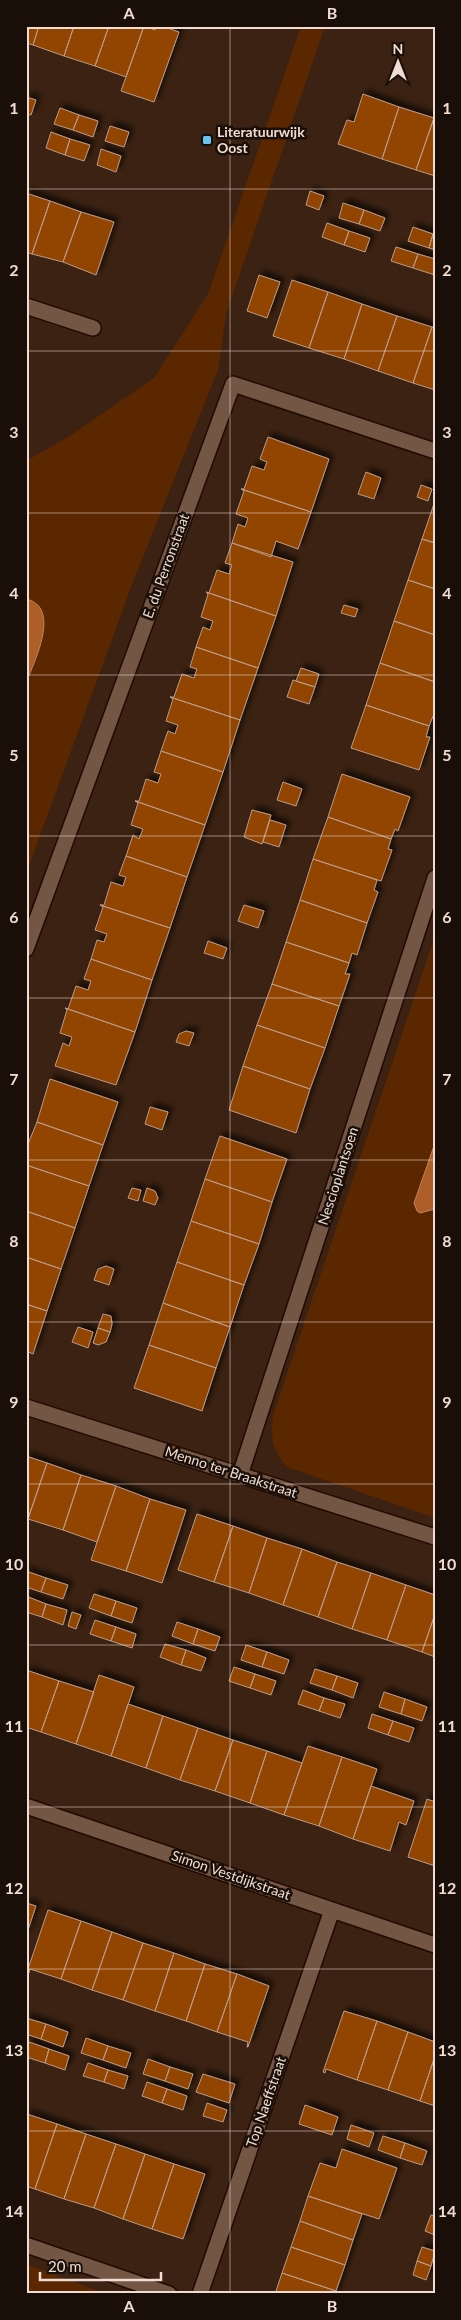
<svg xmlns="http://www.w3.org/2000/svg" width="461" height="2320" font-family="Lato,sans-serif">
<defs>
<filter id="shadow"><feDropShadow dx="4.5" dy="-4.5" stdDeviation="2.5" flood-color="#0009"/></filter>
</defs>
<rect width="100%" height="100%" fill="#3b2212"/>
<path fill="#5b2700" d="M301 26H325L226 314 218 370 133 582 26 874V683L44 630V617L29 599H26V461L68 437 154 378 208 294Z
M435 936V1143L414 1203 430 1211 435 1209V1518L287 1467C271 1448 271 1439 273 1415Z
M26 2264 107 2294H26Z"/>
<path fill="#ae5e28" stroke="#c2845b" d="M26 599C62 607 34 662 26 683Z
M435 1143V1209L420 1213 417 1211 414 1203Z"/>
<path fill="#914400" stroke="#bb9a87" filter="url(#shadow)" d="M26 26H39L33 45 26 43Z
M39 26H74L64 56 33 45Z
M74 26H109L95 66 64 56Z
M109 26H144L126 77 95 66Z
M144 26 155 30 157 26H162L179 32 154 102 121 91Z
M363 94 399 107 382 159 338 144 347 120 354 122Z
M26 97 36 100 31 115 26 114Z
M399 107 434 118 416 170 382 159Z
M60 108 79 115 73 130 54 124Z
M79 115 98 121 93 137 73 130Z
M434 118H435V176L416 170Z
M110 126 129 132 124 147 105 141Z
M51 132 70 139 65 155 46 148Z
M70 139 90 145 84 161 65 155Z
M101 149 121 156 116 172 97 165Z
M310 191 324 196 319 210 306 205Z
M26 193 50 201 32 254 26 252Z
M50 201 81 212 63 262 32 254Z
M343 203 364 210 359 224 339 218Z
M364 210 385 218 380 231 359 224Z
M81 212 114 222 96 275 63 262Z
M327 223 349 231 344 245 322 237Z
M413 227 433 234 429 248 408 241Z
M349 231 370 238 365 252 344 245Z
M433 234H435V250L429 248Z
M396 247 418 254 413 268 391 261Z
M418 254 435 259V275L413 268Z
M259 275 280 282 267 318 247 311Z
M292 280 328 292 309 348 273 336Z
M328 292 362 304 344 359 309 348Z
M362 304 397 316 378 371 344 359Z
M397 316 432 327 413 383 378 371Z
M432 327 435 328V390L413 383Z
M268 437 329 459 311 512 241 489H244L252 466 264 470 267 462 260 459Z
M366 472 381 478 374 499 358 494Z
M421 485 432 489 428 501 417 497Z
M241 489 311 512 298 549 276 541 271 557 232 543 238 524 245 527 248 518 236 514 244 491Z
M435 501V543L422 539Z
M422 539 435 543V589L408 580Z
M232 543 293 562 276 616 206 592 209 593 217 570 229 574 232 565 225 563Z
M408 580 435 589V635L394 621Z
M206 592 276 616 258 668 196 647 203 627 210 630 213 621 201 617 208 594Z
M344 605 358 609 355 617 341 613Z
M394 621 435 635V682L380 663Z
M196 647 258 668 240 720 170 697H174L182 674 194 678 197 669 190 667Z
M380 663 435 682V717L433 716 429 726 366 705Z
M301 668 319 674 315 687 296 681Z
M293 680 315 687 309 704 287 697Z
M170 697 240 720 223 772 161 751 168 731 175 734 178 725 166 721 173 699Z
M366 705 429 726 426 737H430L419 770 351 748Z
M161 751 223 772 205 825 135 801H139L146 779 158 783 161 774 154 772Z
M342 774 410 797 398 831 395 829 391 839 328 817Z
M283 782 302 789 296 806 277 800Z
M135 801 205 825 187 877 126 856 133 835 139 839 143 829 131 825 138 803Z
M252 810 271 815 262 844 244 837Z
M328 817 391 839 388 849 392 850 381 881 313 859Z
M270 820 286 825 279 847 263 842Z
M126 856 187 877 170 928 100 905H104L111 882 123 886 126 877 119 875Z
M313 859 377 880 374 890 378 892 367 923 300 900Z
M300 900 367 923 357 955 352 953 349 963 286 942Z
M100 905 170 928 152 980 91 959 97 940 104 942 107 934 95 930 103 907Z
M244 905 264 911 258 928 238 921Z
M208 941 227 948 223 959 204 953Z
M286 942 349 963 345 974H350L339 1006 272 984Z
M91 959 152 980 135 1032 65 1008 68 1009 76 986 88 990 91 981 84 979Z
M272 984 339 1006 325 1048 257 1025Z
M65 1008 135 1032 116 1085 55 1066 63 1043 69 1046 72 1037 60 1033 67 1010Z
M257 1025 325 1048 310 1089 243 1066Z
M186 1031 194 1033 189 1046 176 1042 179 1034Z
M243 1066 310 1089 296 1133 229 1110Z
M50 1079 118 1102 103 1145 37 1122Z
M150 1107 168 1112 162 1130 145 1124Z
M37 1122 103 1145 89 1186 26 1165V1149Z
M220 1136 287 1159 272 1202 205 1179Z
M26 1165 89 1186 75 1228 26 1211Z
M205 1179 272 1202 259 1244 191 1221Z
M132 1188 141 1190 138 1201 128 1198Z
M147 1188 155 1191 158 1198 155 1205 143 1201Z
M26 1211 75 1228 61 1269 26 1257Z
M191 1221 259 1244 244 1285 177 1262Z
M26 1257 61 1269 47 1311 26 1304Z
M177 1262 244 1285 230 1327 163 1303Z
M106 1266 114 1269 109 1285 94 1280 98 1269Z
M163 1303 230 1327 216 1368 149 1345Z
M26 1304 47 1311 33 1354 26 1351Z
M103 1314 111 1316 112 1324 110 1332 98 1328Z
M78 1327 93 1332 88 1348 72 1342Z
M98 1328 110 1332 106 1342 98 1345 93 1343Z
M149 1345 216 1368 202 1411 134 1388Z
M26 1456 47 1463 28 1519 26 1518Z
M47 1463 81 1475 63 1530 28 1519Z
M81 1475 116 1486 97 1542 63 1530Z
M116 1486 150 1499 126 1571 91 1560Z
M150 1499 186 1510 162 1583 126 1571Z
M197 1514 233 1526 214 1582 178 1570Z
M233 1526 267 1538 249 1593 214 1582Z
M267 1538 302 1549 283 1605 249 1593Z
M302 1549 337 1562 318 1617 283 1605Z
M337 1562 371 1573 352 1629 318 1617Z
M26 1571 46 1578 41 1592 26 1587Z
M371 1573 406 1585 387 1640 352 1629Z
M46 1578 68 1585 63 1599 41 1592Z
M406 1585 435 1595V1614L422 1652 387 1640Z
M94 1594 116 1601 111 1616 89 1608Z
M26 1596 46 1604 42 1617 26 1612Z
M116 1601 137 1608 132 1623 111 1616Z
M46 1604 67 1610 63 1625 42 1617Z
M72 1612 81 1615 76 1629 68 1626Z
M435 1614V1657L422 1652Z
M95 1620 116 1627 111 1641 90 1634Z
M177 1622 198 1629 193 1644 172 1636Z
M116 1627 136 1634 132 1648 111 1641Z
M198 1629 220 1637 215 1651 193 1644Z
M165 1644 186 1650 181 1665 160 1657Z
M246 1645 267 1652 262 1667 241 1660Z
M186 1650 206 1658 201 1671 181 1665Z
M267 1652 289 1660 284 1674 262 1667Z
M234 1667 255 1674 250 1688 229 1681Z
M315 1669 337 1676 332 1690 310 1683Z
M26 1670 59 1681 41 1732 26 1727Z
M255 1674 276 1681 271 1695 250 1688Z
M99 1675 134 1687 111 1756 76 1744Z
M337 1676 358 1683 353 1698 332 1690Z
M59 1681 94 1692 76 1744 41 1732Z
M303 1690 324 1698 319 1711 298 1704Z
M384 1692 405 1699 401 1714 379 1707Z
M324 1698 345 1704 340 1718 319 1711Z
M405 1699 427 1707 422 1721 401 1714Z
M128 1704 163 1716 146 1768 111 1756Z
M372 1714 393 1721 388 1735 368 1728Z
M163 1716 198 1728 180 1780 146 1768Z
M393 1721 414 1728 409 1742 388 1735Z
M198 1728 233 1740 215 1791 180 1780Z
M233 1740 267 1751 250 1803 215 1791Z
M308 1746 342 1757 319 1826 284 1815Z
M267 1751 302 1763 284 1815 250 1803Z
M342 1757 377 1769 353 1839 319 1826Z
M371 1786 414 1801 406 1825 399 1822 390 1851 353 1839Z
M427 1799 435 1802V1866L408 1857Z
M26 1903 36 1906 26 1936Z
M48 1910 81 1921 61 1979 30 1969 29 1973 27 1972Z
M81 1921 112 1932 92 1990 61 1979Z
M112 1932 143 1943 123 2000 92 1990Z
M143 1943 174 1953 155 2011 123 2000Z
M174 1953 205 1964 186 2021 155 2011Z
M205 1964 237 1974 217 2032 186 2021Z
M237 1974 269 1986 248 2047H247L248 2042 217 2032Z
M344 2011 377 2021 357 2080 326 2069 325 2073 323 2072Z
M26 2018 46 2024 41 2039 26 2034Z
M377 2021 408 2032 388 2090 357 2080Z
M46 2024 68 2032 63 2047 41 2039Z
M408 2032 435 2042V2056L420 2101 388 2090Z
M86 2038 108 2046 103 2060 81 2053Z
M29 2042 49 2049 45 2063 26 2057Z
M108 2046 131 2053 126 2068 103 2060Z
M49 2049 69 2056 65 2070 45 2063Z
M435 2056V2106L420 2101Z
M148 2059 170 2067 165 2081 143 2074Z
M88 2063 108 2070 104 2082 83 2076Z
M170 2067 193 2074 188 2089 165 2081Z
M108 2070 128 2076 124 2089 104 2082Z
M203 2074 235 2084 229 2103 196 2092Z
M147 2082 167 2089 162 2103 142 2096Z
M167 2089 187 2096 183 2110 162 2103Z
M207 2103 227 2110 223 2122 203 2116Z
M305 2105 338 2117 332 2135 299 2124Z
M27 2114 57 2124 35 2189 26 2186Z
M57 2124 86 2134 64 2199 35 2189Z
M351 2125 374 2133 369 2147 347 2139Z
M86 2134 116 2144 94 2208 64 2199Z
M383 2136 405 2143 400 2158 378 2150Z
M405 2143 427 2151 422 2165 400 2158Z
M116 2144 145 2154 123 2219 94 2208Z
M342 2149 397 2168 379 2219 308 2196 320 2163 336 2168Z
M145 2154 174 2164 152 2229 123 2219Z
M174 2164 205 2174 183 2239 152 2229Z
M308 2196 362 2214 353 2240 300 2221Z
M431 2215 435 2216V2235L425 2231Z
M300 2221 353 2240 345 2265 291 2247Z
M291 2247 345 2265 336 2291 282 2273Z
M422 2247 435 2251 431 2266 417 2261Z
M417 2261 431 2266 426 2280 413 2275Z
M282 2273 336 2291 335 2294H275Z"/>
<g fill="none" stroke-linecap="round" stroke-linejoin="round">
<g stroke="#210a00" stroke-width="18">
<path id="minor" d="M26 306 93 328
M26 949 233 384 435 451
M26 1407 435 1537
M240 1475 435 878
M26 1806 435 1945
M26 2245 169 2294
M200 2294 332 1910"/>
</g>
<use href="#minor" stroke="#745645" stroke-width="15"/>
</g>
<path fill="none" stroke="#efddd3" stroke-width="1" stroke-opacity="0.55" d="M230 26V2294M26 189H435M26 351H435M26 513H435M26 675H435M26 836H435M26 998H435M26 1160H435M26 1322H435M26 1484H435M26 1645H435M26 1807H435M26 1969H435M26 2131H435"/>
<rect fill="#68c4f0" stroke="#1a0f08" stroke-width="2" x="202" y="135" width="10" height="10" rx="2.5"/>
<g text-anchor="middle" stroke-width="5" stroke-linejoin="round" paint-order="stroke">
<g font-size="14" font-weight="bold" fill="#efddd3" stroke="#1a0f08" text-anchor="start">
<text x="217" y="137">Literatuurwijk<tspan x="217" dy="16">Oost</tspan></text>
</g>
<g font-size="14" fill="#efddd3" stroke="#1a0f08">
<text transform="translate(166 566) rotate(-70)" y="5">E. du Perronstraat</text>
<text transform="translate(338 1176) rotate(-72)" y="5">Nescioplantsoen</text>
<text transform="translate(231 1472) rotate(18)" y="5">Menno ter Braakstraat</text>
<text transform="translate(231 1875) rotate(19)" y="5">Simon Vestdijkstraat</text>
<text transform="translate(266 2102) rotate(-71)" y="5">Top Naeffstraat</text>
</g>
</g>
<rect width="461" height="2320" fill="none" stroke="#1a0f08" stroke-width="55"/>
<g transform="translate(398 62)" stroke="#1a0f08" stroke-width="4" paint-order="stroke">
<path d="M0-4L9 19L0 12L-9 19Z" fill="#efddd3"/>
<text y="-8" font-size="14" font-weight="bold" text-anchor="middle" fill="#efddd3">N</text>
</g>
<path d="M40 2272v8h121v-8" fill="none" stroke="#efddd3" stroke-width="2.5"/>
<text x="48" y="2272" font-size="15" fill="#efddd3" stroke="#1a0f08" stroke-width="4" paint-order="stroke">20 m</text>
<rect x="28" y="28" width="406" height="2264" fill="none" stroke="#efddd3" stroke-width="2"/>
<g font-size="16" text-anchor="middle" font-weight="bold" fill="#efddd3">
<text x="129" y="19">A</text>
<text x="332" y="19">B</text>
<text x="14" y="114">1</text>
<text x="447" y="114">1</text>
<text x="14" y="276">2</text>
<text x="447" y="276">2</text>
<text x="14" y="438">3</text>
<text x="447" y="438">3</text>
<text x="14" y="599">4</text>
<text x="447" y="599">4</text>
<text x="14" y="761">5</text>
<text x="447" y="761">5</text>
<text x="14" y="923">6</text>
<text x="447" y="923">6</text>
<text x="14" y="1085">7</text>
<text x="447" y="1085">7</text>
<text x="14" y="1247">8</text>
<text x="447" y="1247">8</text>
<text x="14" y="1408">9</text>
<text x="447" y="1408">9</text>
<text x="14" y="1570">10</text>
<text x="447" y="1570">10</text>
<text x="14" y="1732">11</text>
<text x="447" y="1732">11</text>
<text x="14" y="1894">12</text>
<text x="447" y="1894">12</text>
<text x="14" y="2056">13</text>
<text x="447" y="2056">13</text>
<text x="14" y="2217">14</text>
<text x="447" y="2217">14</text>
<text x="129" y="2312">A</text>
<text x="332" y="2312">B</text>
</g>
</svg>
